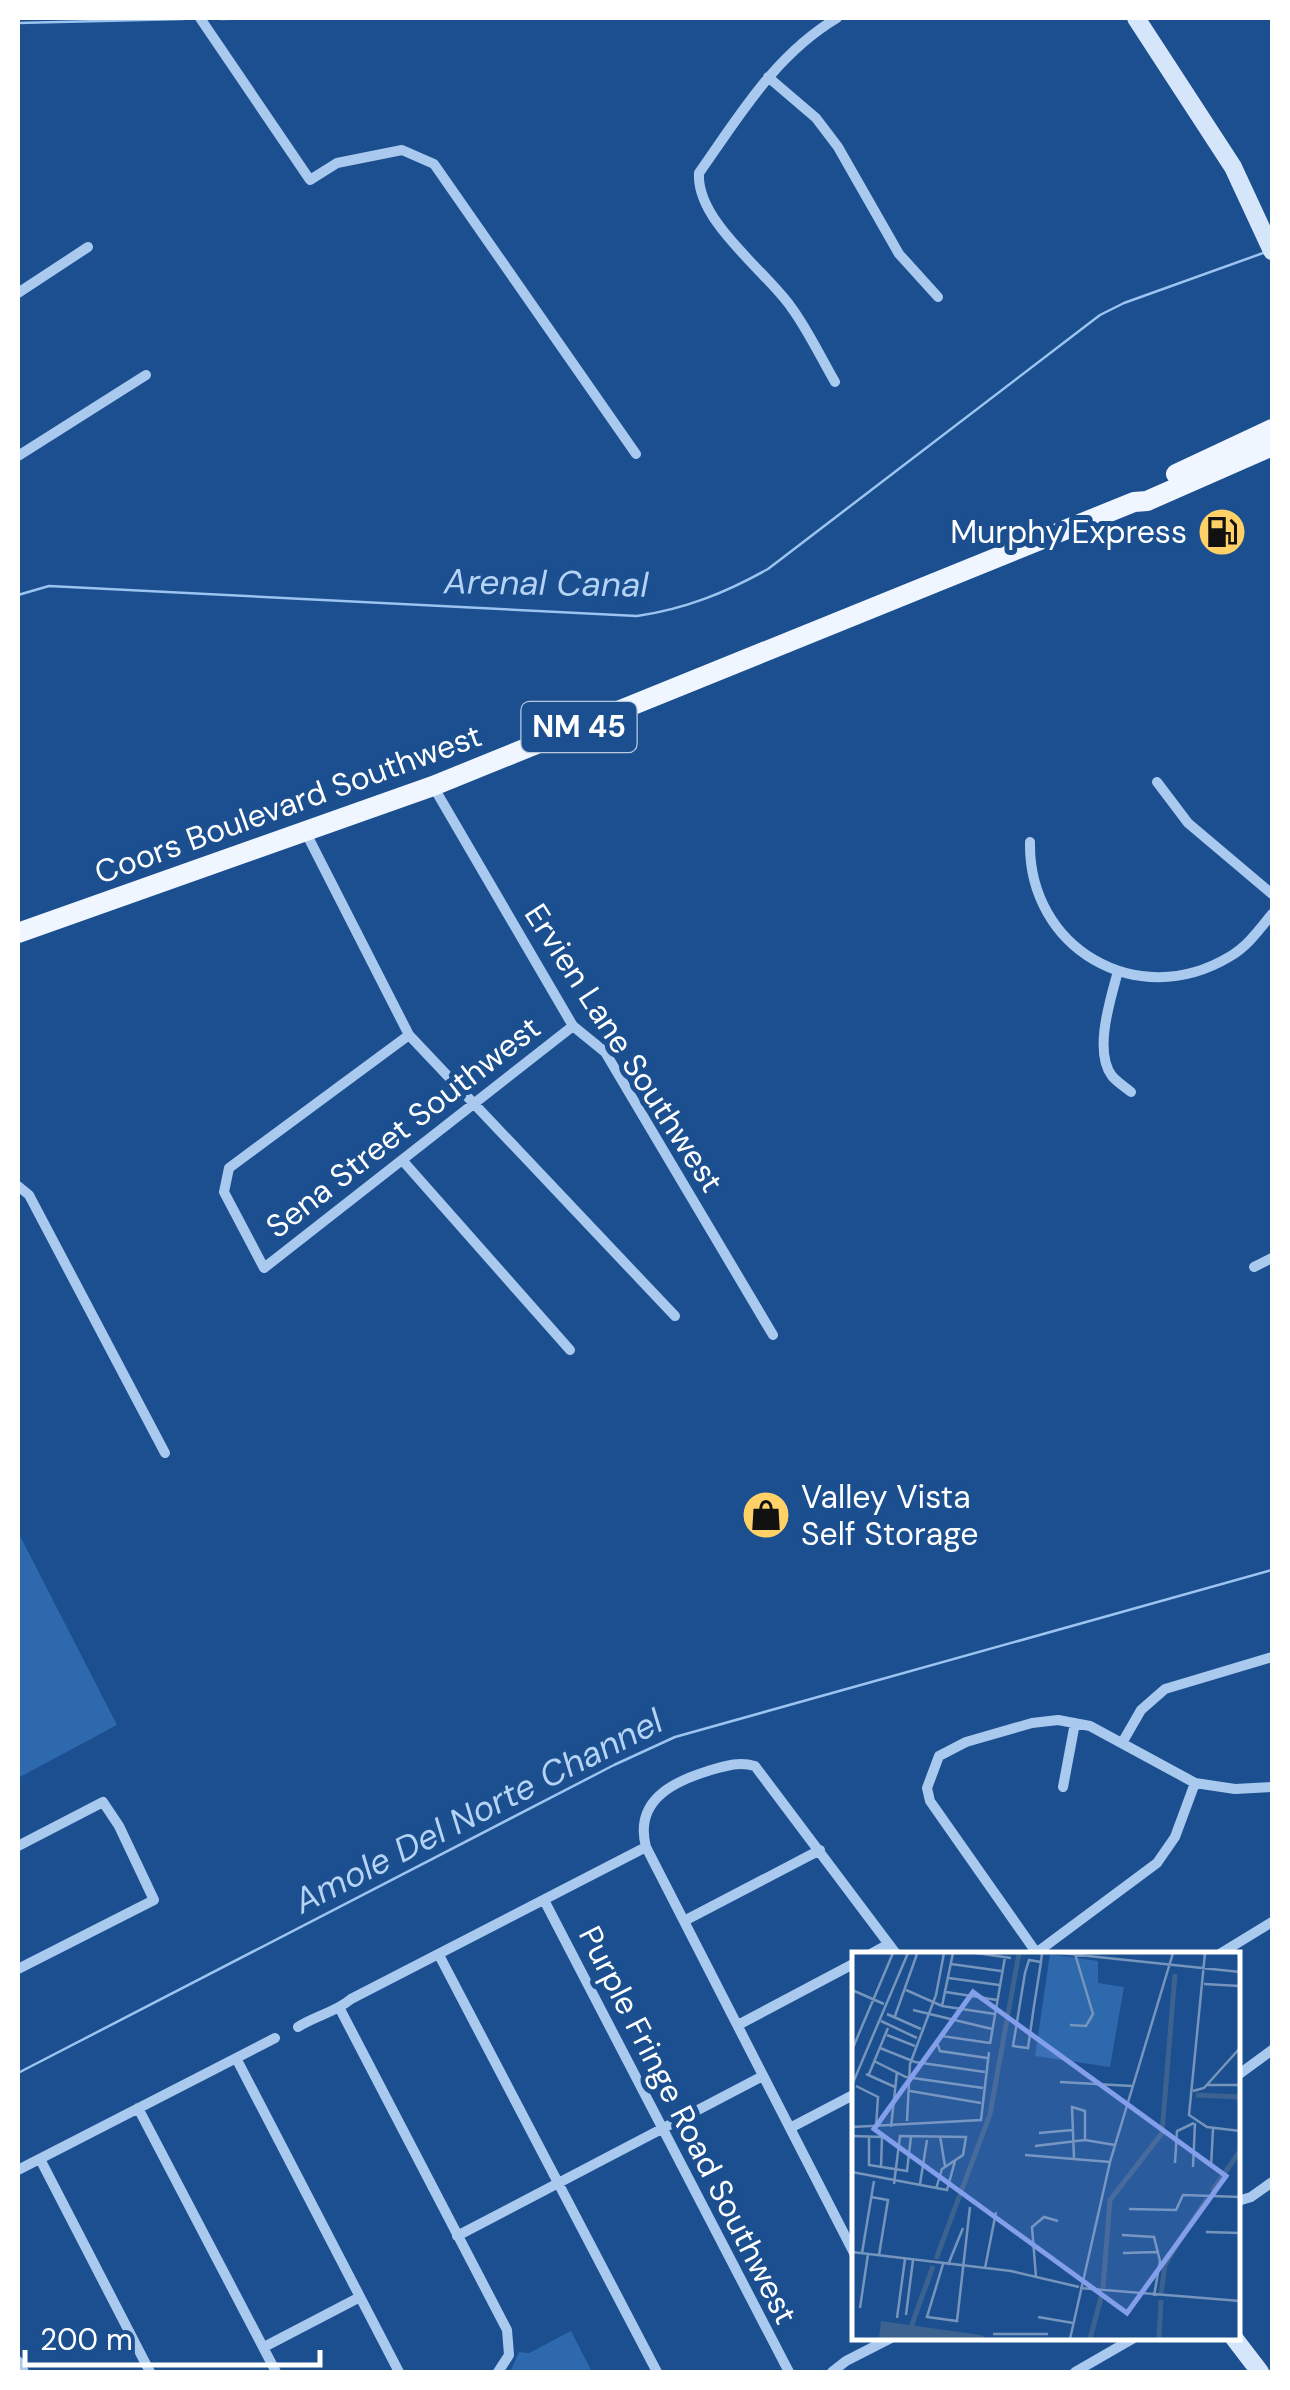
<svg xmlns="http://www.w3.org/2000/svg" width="1290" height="2390" font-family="'DM Sans',sans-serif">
<rect width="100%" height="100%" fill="#1b4f8f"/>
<path fill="#2e69ad" d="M18 1532 117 1725 18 1778Z
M571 2331 592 2372H510L519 2352 529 2353Z"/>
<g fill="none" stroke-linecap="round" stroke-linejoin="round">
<path stroke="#9cc4f0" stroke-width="2.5" d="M221 19 272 18
M18 23 183 19
M18 595 49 586 637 616C685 609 725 593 768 569L1100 315 1124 303 1266 252
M18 2073 614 1765 675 1737 1272 1570"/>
<path stroke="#a9c9ee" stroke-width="10" d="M200 18 310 180 337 163 402 150 434 164 636 454
M768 77 816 118 838 147 899 254 938 297
M18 293 88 247
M835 382C821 358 808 330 791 307 765 270 696 221 699 173 740 115 775 55 837 18
M18 456 146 375
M1157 782 1188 823 1272 894
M433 786 573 1026 605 1052 773 1335
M306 833 409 1035 675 1316
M1030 842C1028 948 1137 1012 1229 957 1247 947 1259 930 1272 914
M1118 971C1111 998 1093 1051 1112 1076 1117 1082 1125 1087 1131 1092
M409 1035 229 1168 224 1192 264 1268 573 1026
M403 1161 570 1350
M18 1186 29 1195 165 1453
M1254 1267 1272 1258
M1122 1743 1141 1710 1165 1689 1272 1657
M1063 1787 1075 1723
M18 1846 103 1802 119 1826 154 1900 18 1969
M544 1900 789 2372
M684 1921 820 1850
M1036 1953 1157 1863 1175 1837 1195 1783
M439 1955 657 2372
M869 1955 889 1944
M1038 1955 930 1801 927 1788 939 1756 966 1742 1032 1723 1058 1720 1090 1726 1195 1783 1235 1789 1272 1787
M1218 1955 1272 1922
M340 2009 507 2330 509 2355 498 2372
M738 2025 855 1963
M298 2027C315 2016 336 2012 351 1999L646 1847
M236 2058 399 2372
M1238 2075 1272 2050
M138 2108 276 2372
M790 2128 855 2094
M40 2159 150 2372
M18 2170 275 2038
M1238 2201 1251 2197 1272 2182
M457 2236 763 2076
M855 2255 646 1847C634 1801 672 1782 708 1771 725 1766 738 1761 755 1766L897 1955
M264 2347 360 2297
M18 2361 24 2372
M832 2372 846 2361 891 2338
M1075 2372 1134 2338"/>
<path stroke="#d6e6fa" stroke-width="18" d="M1136 18 1233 167 1272 251
M1234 2338 1260 2372"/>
<path stroke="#f0f6ff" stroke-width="20" d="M1176 474 1272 429
M18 933 433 786 1134 502 1147 501 1272 446"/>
</g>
<defs>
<g id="fuel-disc" transform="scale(2.5)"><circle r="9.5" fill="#ffd166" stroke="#1b4f8f"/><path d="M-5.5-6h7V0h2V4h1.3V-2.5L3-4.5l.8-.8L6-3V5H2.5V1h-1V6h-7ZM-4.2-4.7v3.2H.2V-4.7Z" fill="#111"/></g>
<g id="shop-disc" transform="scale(2.5)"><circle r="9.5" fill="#ffd166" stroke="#1b4f8f"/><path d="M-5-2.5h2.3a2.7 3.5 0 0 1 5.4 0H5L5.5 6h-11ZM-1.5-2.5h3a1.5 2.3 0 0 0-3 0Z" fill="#111"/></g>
</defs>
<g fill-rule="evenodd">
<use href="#fuel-disc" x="1222" y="532"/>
<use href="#shop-disc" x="766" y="1515"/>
</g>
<g text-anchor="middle" stroke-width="10" stroke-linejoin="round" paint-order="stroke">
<rect fill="#1b4f8f" stroke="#bbcadd" stroke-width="2.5" x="521.5" y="702" width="115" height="50" rx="8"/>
<g font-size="30" font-weight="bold" fill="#fff">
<text x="579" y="737">NM 45</text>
</g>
<g font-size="32" fill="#fff" stroke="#1b4f8f" text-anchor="end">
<text x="1187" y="543">Murphy Express</text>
<text x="801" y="1508" text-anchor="start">Valley Vista<tspan x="801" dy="37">Self Storage</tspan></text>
</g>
<g font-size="32" fill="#fff" stroke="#1b4f8f">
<text transform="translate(288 804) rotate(-20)" y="11">Coors Boulevard Southwest</text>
<text transform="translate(624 1048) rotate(57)" y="11">Ervien Lane Southwest</text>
<text transform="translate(403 1127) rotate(-38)" y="11">Sena Street Southwest</text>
<text transform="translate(688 2125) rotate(63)" y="11">Purple Fringe Road Southwest</text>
</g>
<g font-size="35" font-style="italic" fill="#b5d3f5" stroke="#1b4f8f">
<text transform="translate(546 583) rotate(1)" y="12">Arenal Canal</text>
<text transform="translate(478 1811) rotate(-27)" y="12">Amole Del Norte Channel</text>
</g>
</g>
<g transform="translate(852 1952)">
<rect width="388" height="388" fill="#1b4f8f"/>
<path d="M198 2 246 9V31L272 35 258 115 183 104Z" fill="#2e69ad"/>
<path d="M29 369 129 383 135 387H27Z" fill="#3c6290"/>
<path fill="none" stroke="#3c6290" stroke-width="5" d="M344 143 388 145M360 239 388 199M334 278 355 247M84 307 138 162 167 1M251 336 258 248 310 181 323 22M309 342 313 313 333 280M59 375 81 314M238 387 250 342M307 387 309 348"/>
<path fill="none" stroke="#7695bc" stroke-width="2.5" d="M124 1 159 6M208 1 388 20M353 1 337 163 355 175 388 179M189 10 177 8 173 21 161 94 176 96 182 54 189 10 190 1M99 12 149 19M97 26 147 33M352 32 388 34M0 38 32 52M54 38 90 54 143 62M94 40 145 48M90 54 101 1M61 58 140 77M35 62 69 77M43 64 65 2M29 69 65 86M218 73 234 74 241 62 223 2M35 83 63 94M138 92 153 5M28 96 63 110 133 120M0 98 41 1M135 106 88 99 85 91 90 84 138 91M22 109 54 125 131 136M14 122 43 135M17 122 36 76M208 130 280 134M0 133 56 1M355 133H388M4 134 26 145 24 175M58 139 129 151M341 139 352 136 388 96M55 169 58 112 84 43 92 1M0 175 129 168 137 100M39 175 45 120M187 181 220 178M0 184 30 185 29 215M17 184V213L55 219 59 184M88 184 93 214M183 194 233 188 263 193M173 203 258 210M222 206 220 155 233 159V188M323 211 325 179 342 171M341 215 343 171M359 215 361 177M0 220 95 238 103 209M42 232 48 184 114 185 111 203 90 217 84 237M68 232 75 188M19 245 36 248 27 303M277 257 324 258 331 243 388 245M354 280 388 281M270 283 302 285 308 309 302 344M0 300 159 319 227 335M10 301 22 229M271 301 307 300M91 312 75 365 105 369 118 255M96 313 111 276M133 316 144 260M184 325 180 275 192 265 206 269M228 336 388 349M8 356 16 302M54 363 61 308M186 365 221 371M45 366 53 307M141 382H196M218 387 258 210 321 1"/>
<path fill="#839eea" fill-opacity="0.15" stroke="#839eea" stroke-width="5" d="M121 40 374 224 275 361 22 177Z"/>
<rect width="388" height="388" fill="none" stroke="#fff" stroke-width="5"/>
</g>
<rect width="1290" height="2390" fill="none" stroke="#ffffff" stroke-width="40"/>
<path d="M25 2350v15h295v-15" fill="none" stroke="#ffffff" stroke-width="5"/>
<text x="40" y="2350" font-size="30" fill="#ffffff" stroke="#1b4f8f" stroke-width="8" paint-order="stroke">200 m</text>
</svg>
